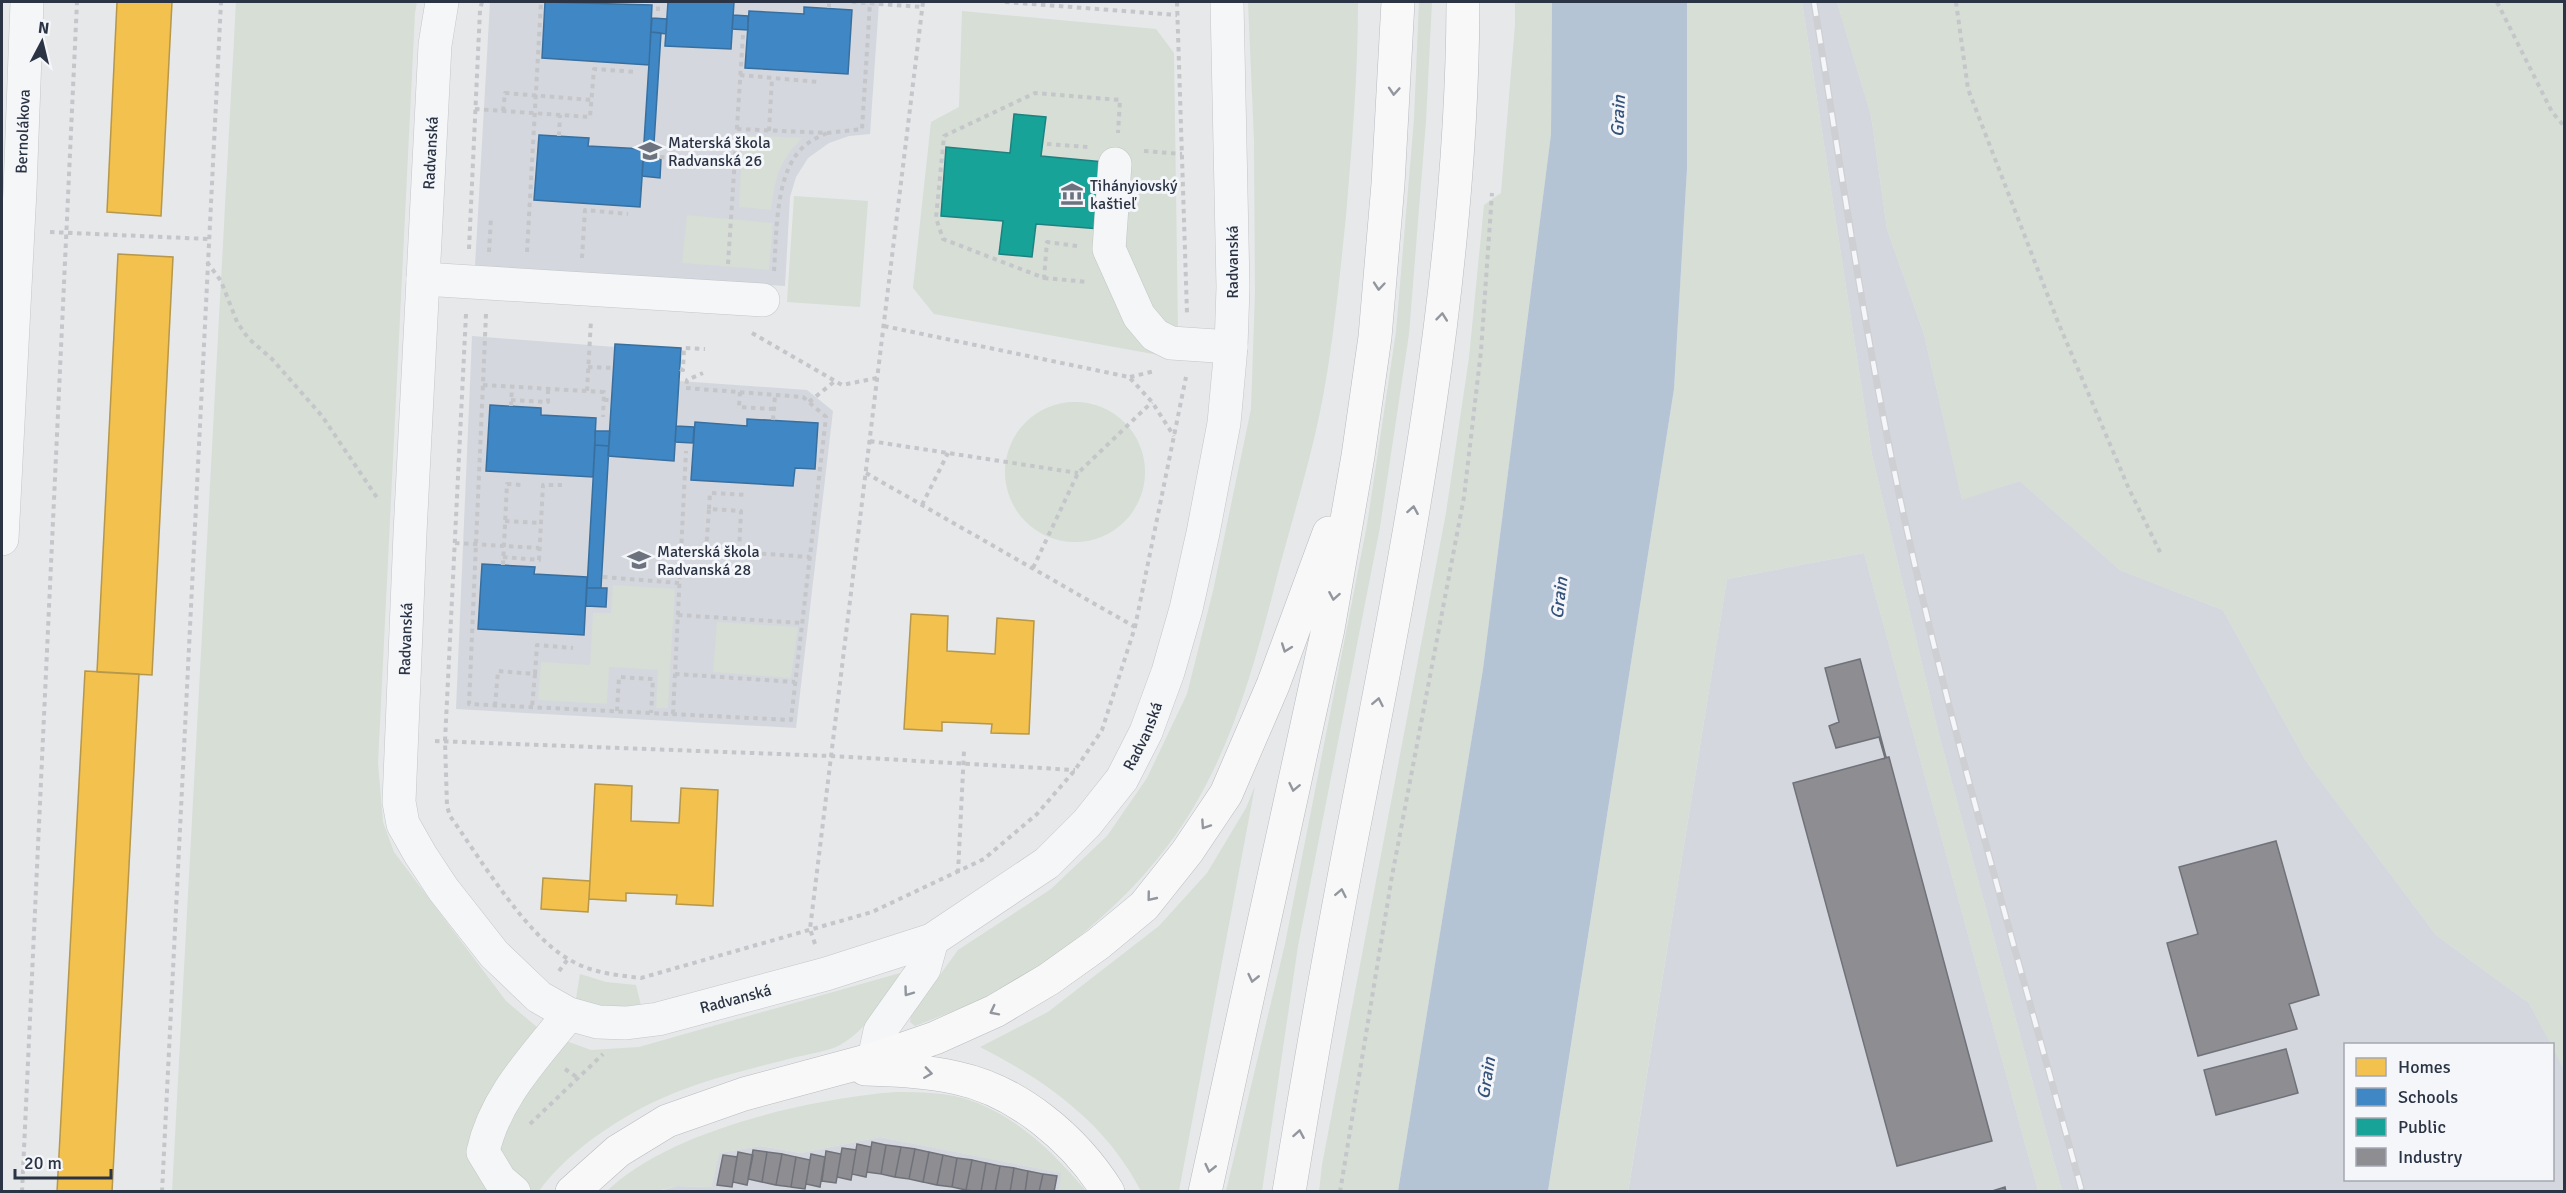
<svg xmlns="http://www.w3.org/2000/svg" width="2566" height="1193" font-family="Signika,sans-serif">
<rect width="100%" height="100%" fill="#e6e8ea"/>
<path fill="#d4d7dd" d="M490 2H879L870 134 849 136 829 143 808 158 796 177 790 197 785 286 475 266Z
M1802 2H1837L1871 115 1887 229 1924 334 1962 499 2020 481 2120 570 2223 610 2306 761 2436 935 2529 1003 2551 1044H2346V1180H2552L2553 1047 2564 1069V1191H2062L1938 731 1872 455Z
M472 336 615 347 679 381 807 390 833 411 796 728 456 709Z
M1864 553 2038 1191 1628 1192 1727 579Z
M880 1137 1062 1173 1059 1192H656L677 1186 711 1187 719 1153 760 1146 801 1153Z"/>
<path fill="#d6ded6" d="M236 2H417L415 13 378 763 383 822 394 852 506 1001 544 1033 591 1050 639 1047 900 973C893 996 859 1037 836 1047 823 1052 809 1054 796 1057 758 1067 719 1076 682 1090 631 1109 571 1147 539 1191L172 1192Z
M1248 2H1358C1358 73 1352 145 1346 216 1339 282 1333 348 1320 412 1309 465 1293 517 1279 569 1253 671 1227 774 1158 858 1117 909 1055 961 998 991 971 1005 943 1015 915 1026L910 1022 911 1015 958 950 1051 889 1107 836 1147 778 1187 694 1213 591 1251 409 1255 292 1254 140Z
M1419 2H1432L1426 121 1409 334 1380 527 1298 946 1262 1191H1226L1285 944 1367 525 1396 332 1414 119Z
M1515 2H1552L1551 134 1483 669 1398 1191 1319 1192 1322 1165 1446 513 1469 358 1484 205 1501 193 1515 25Z
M1687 2H1802L1872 455 1938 731 2062 1191H2038L1864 553 1727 579 1628 1191 1548 1192 1674 389 1687 169Z
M1837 2H2564V1069L2529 1003 2436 935 2306 761 2223 610 2120 570 2020 481 1962 500 1924 334 1887 229 1871 115Z
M962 11 1156 29 1174 53 1178 332 1164 356 934 314 913 288 931 122 959 107Z
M743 135 802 138C778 164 776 175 771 210L739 207Z
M794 196 868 201 860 307 787 302Z
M687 215 773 223 769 270 682 263Z
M1005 472a70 70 0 1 1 140 0a70 70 0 1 1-140 0Z
M613 585 675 589 668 708H656L658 670 609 667 607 704 538 700 541 662 590 665 593 613H611Z
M717 622 798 627 791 678 713 672Z
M1255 786 1179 1191H1141C1106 1123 1047 1081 980 1047L1048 1012 1159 926 1207 873 1246 808Z
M580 974 606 982 636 985 642 1009 575 1005Z
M895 1092C920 1092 948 1092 972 1101 1019 1118 1055 1154 1086 1191H1059L1061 1173 880 1137 801 1153 760 1146 719 1153 712 1187 677 1186 656 1191H607C670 1130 810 1099 895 1092Z"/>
<path fill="#b4c4d5" d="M1552 2H1687V169L1674 389 1548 1191H1398L1483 669 1551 134Z"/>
<path fill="#f2c14e" stroke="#b6974b" stroke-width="1.5" d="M117 2H172L161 216 107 212Z
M118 254 173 257 152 675 97 672Z
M911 614 948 616 947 651 995 654 997 618 1034 621 1029 734 991 733 992 724 942 722V731L904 729Z
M85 671 139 674 112 1192H57Z
M595 784 632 786 631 821 679 823 681 788 718 790 713 906 676 904 677 895 626 893V901L589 899Z
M543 878 590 881 588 912 541 909Z"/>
<path fill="#3f88c5" stroke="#396f9f" stroke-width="1.5" d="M545 2 652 5 649 65 542 58Z
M668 2H734L731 49 665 46Z
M804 7 852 10 848 74 745 68 749 11 804 14Z
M733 15 748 16V30L732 29Z
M652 18 667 19 666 34 651 32Z
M651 32 661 33 653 159 643 158Z
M539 135 589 138 588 146 644 149 640 207 534 200Z
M643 158 661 159 660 178 642 176Z
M615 344 681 348 674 461 608 456Z
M490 405 541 408V415L596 418 593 477 486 471Z
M747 419 818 423 815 469 795 468 793 486 691 480 695 422 747 426Z
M676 426 694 427 693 443 675 442Z
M595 431H610L609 446 595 445Z
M595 445 609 446 601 588H587Z
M482 564 535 567 534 574 587 577 584 635 478 629Z
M587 588H607L606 607 586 606Z"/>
<path fill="#17a398" stroke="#1d827f" stroke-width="1.5" d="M1014 114 1046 117 1041 156 1104 162 1100 229 1036 224 1032 257 999 254 1003 221 941 216 946 147 1010 153Z"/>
<path fill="#8d8d92" stroke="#70727b" stroke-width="1.5" d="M1860 659 1886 757 1885 758 1879 737 1836 748 1829 726 1839 722 1825 668Z
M1889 757 1992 1141 1897 1166 1793 783Z
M2276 841 2319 995 2289 1004 2297 1029 2198 1056 2167 943 2198 934 2179 867Z
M2286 1049 2298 1093 2216 1115 2204 1070Z
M872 1142 886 1145 881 1174 867 1172Z
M857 1144 871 1147 866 1177 852 1174Z
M886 1145 901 1147 895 1177 881 1174Z
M901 1147 915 1149 909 1179 895 1177Z
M842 1148 856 1150 851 1180 837 1177Z
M915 1149 929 1152 923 1182 909 1179Z
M753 1150 767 1152 762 1182 748 1179Z
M826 1151 841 1154 836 1183 822 1181Z
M738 1152 753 1155 747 1185 733 1182Z
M767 1152 782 1154 776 1185 762 1182Z
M929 1152 943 1155 937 1185 923 1182Z
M782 1154 796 1157 791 1187 776 1185Z
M811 1154 825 1157 820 1187 806 1184Z
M723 1155 737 1157 732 1187 717 1185Z
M943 1155 957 1158 952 1187 937 1185Z
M796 1157 810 1160 805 1189 791 1187Z
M957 1158 972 1160 966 1190 952 1187Z
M972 1160 986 1163 981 1192 966 1190Z
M986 1163 1000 1166 995 1192H981Z
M1000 1166 1014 1168 1010 1192H995Z
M1014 1168 1028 1171 1025 1192H1010Z
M1028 1171 1043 1174 1039 1192H1025Z
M1043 1174 1057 1176 1054 1192H1039Z
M2005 1187 2006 1192H1989Z"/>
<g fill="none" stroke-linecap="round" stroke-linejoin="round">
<g stroke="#c4c6c8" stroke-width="34">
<g id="minor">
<path id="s1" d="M442 2 435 45 410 533 399 802 403 824 420 854 443 889 494 954 539 997 569 1014 598 1022 626 1023 658 1019 826 974 932 940 1047 863 1087 823 1122 779 1146 732 1168 672 1186 609 1203 533 1224 423 1231 347 1233 287 1227 2"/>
<path d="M1115 164 1109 249 1139 316 1155 335 1171 343 1231 347"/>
<path d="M423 279 763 300"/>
<path id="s2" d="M2 539 20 190 27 2"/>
<path d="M874 1059 880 1031 924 969 932 940"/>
<path d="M514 1192 500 1180 483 1152C495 1097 535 1057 569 1014"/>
</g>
</g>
<g stroke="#b8bbbf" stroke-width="34">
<path id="highway" d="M865 1069C896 1070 926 1071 957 1078 1018 1091 1075 1139 1108 1192
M572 1192 618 1151 667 1121 744 1094 874 1059 935 1038 995 1011 1049 979 1098 944 1144 906 1187 852 1226 794 1273 685 1329 533
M1205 1192 1328 629 1358 456 1375 337 1388 184 1398 2
M1289 1192C1310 1064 1332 937 1357 810 1409 543 1462 275 1463 2"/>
</g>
<path stroke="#c5c6ca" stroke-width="4" stroke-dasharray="4.5 4.5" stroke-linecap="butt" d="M852 2 922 7
M1005 2 1177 15
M1177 2 1187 313
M1956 2 1968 89 2058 322 2129 489 2162 556
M2497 2 2552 112 2564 126
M829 8V2
M658 11V2
M740 75 818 82
M475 109 590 117 594 69 637 72
M503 111 505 93 592 100
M737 129 827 133 862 129 870 3
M769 131 772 78
M559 136 560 115
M1047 144 1088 147
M1144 151 1182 154
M660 157 735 162
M50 232 208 239
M1077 246 1047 242 1044 278 943 239 936 218 944 136 1035 93 1120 100 1118 133
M469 249 480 10 482 2
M489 252 491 217
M527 252 541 2
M582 258 585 210 628 214
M207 262 221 281 237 322 248 338 272 359 322 416 378 499
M728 264 743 35
M774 271C777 234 774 168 807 144 813 139 821 136 827 133
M1044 278 1088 282
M466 314 445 741 447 806 450 816C480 858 526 936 570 960 592 973 616 975 641 978L872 912 984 859 1037 814 1075 770 1102 730 1135 627 1186 377
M486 314 469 704 791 720 826 417 803 397 686 388 687 380 703 373
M884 326 1129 377 1152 402 1174 436
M752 333 842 385 877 378
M588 367 614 368
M680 369 683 370 684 348 705 349
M1130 377 1155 371
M483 385 604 392 603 417
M587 391 591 320
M740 392 739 407 774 409
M511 400 548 402V389
M604 400H612
M809 402 835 381
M511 406 512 387
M773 420 775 396
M870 441 1078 473
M866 473 1135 627
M922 505 948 453
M709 509 710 493 748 495
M505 521 540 523
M455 543 539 548
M681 548 810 557
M706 550 709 509 741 511 739 552
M503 557 539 560 543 485H562
M503 565 507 484 522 485
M1033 568 1078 473 1152 402
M603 577 679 583
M678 615 802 623
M535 674 537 645 573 648
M675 674 795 682
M495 706 498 671 535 674 532 707
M617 711 619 677 653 679 651 713
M673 714 686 451
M435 741 831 756 1075 770
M958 873 964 751
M815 944 810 929 923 2
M559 971 568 959
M565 1069 578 1078
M530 1124 603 1054
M22 1192 77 2
M162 1192 221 2
M1340 1192 1392 876 1464 497 1481 351 1492 193"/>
<use href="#minor" stroke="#f5f6f7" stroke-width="33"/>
<use href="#highway" stroke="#f8f8f8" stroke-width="33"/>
<g stroke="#cecfd2" stroke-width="7">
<path id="rail" d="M1814 2C1841 169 1865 337 1901 503 1951 735 2020 963 2082 1192"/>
</g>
<use href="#rail" stroke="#f4f6f9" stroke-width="4.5" stroke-dasharray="14" stroke-linecap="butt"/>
</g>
<defs><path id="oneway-chevron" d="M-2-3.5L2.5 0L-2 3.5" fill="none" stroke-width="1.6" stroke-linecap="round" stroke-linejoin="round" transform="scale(1.5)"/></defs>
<g stroke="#92969e">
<use href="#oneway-chevron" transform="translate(1394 91) rotate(94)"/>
<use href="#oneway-chevron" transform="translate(1379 286) rotate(95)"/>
<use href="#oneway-chevron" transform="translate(1442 317) rotate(-84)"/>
<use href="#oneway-chevron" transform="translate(1413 510) rotate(-80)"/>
<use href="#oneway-chevron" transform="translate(1334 596) rotate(100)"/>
<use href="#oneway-chevron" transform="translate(1286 648) rotate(110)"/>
<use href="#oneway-chevron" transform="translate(1378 702) rotate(-79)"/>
<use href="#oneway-chevron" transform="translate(1294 787) rotate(102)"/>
<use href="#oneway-chevron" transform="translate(1205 825) rotate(124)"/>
<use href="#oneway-chevron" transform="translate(1341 893) rotate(-79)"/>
<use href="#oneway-chevron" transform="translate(1151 897) rotate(129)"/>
<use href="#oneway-chevron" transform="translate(1253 978) rotate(103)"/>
<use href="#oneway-chevron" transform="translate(994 1011) rotate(153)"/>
<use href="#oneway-chevron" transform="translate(928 1073) rotate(8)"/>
<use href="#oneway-chevron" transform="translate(1299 1134) rotate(-80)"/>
<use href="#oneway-chevron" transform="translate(1210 1168) rotate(103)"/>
</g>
<use stroke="#90959e" href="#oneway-chevron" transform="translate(908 992) rotate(126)"/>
<defs>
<g id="school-bare" transform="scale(1.8)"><path d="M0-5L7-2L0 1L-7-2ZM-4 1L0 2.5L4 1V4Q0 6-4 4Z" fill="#6c737f" stroke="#f4f6f9" stroke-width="2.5" paint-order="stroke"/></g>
<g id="museum-bare" transform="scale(1.8)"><path d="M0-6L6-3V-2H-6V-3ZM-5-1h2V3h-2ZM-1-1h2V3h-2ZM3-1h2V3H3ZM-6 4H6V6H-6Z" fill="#6c737f" stroke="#f4f6f9" stroke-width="2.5" paint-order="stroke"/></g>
</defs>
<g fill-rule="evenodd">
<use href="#school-bare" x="650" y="151"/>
<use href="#museum-bare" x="1072" y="194"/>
<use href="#school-bare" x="639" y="560"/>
</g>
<g text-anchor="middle" stroke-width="6" stroke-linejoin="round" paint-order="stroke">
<g font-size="16" fill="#2b3445" stroke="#f4f6f9">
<text dy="6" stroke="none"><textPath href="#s2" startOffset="408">Bernolákova</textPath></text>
<text transform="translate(430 153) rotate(-87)" y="6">Radvanská</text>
<text transform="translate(1232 262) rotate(-90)" y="6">Radvanská</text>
<text transform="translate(405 639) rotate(-88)" y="6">Radvanská</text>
<text dy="6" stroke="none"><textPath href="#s1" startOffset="1754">Radvanská</textPath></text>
<text dy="6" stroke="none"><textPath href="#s1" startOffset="1250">Radvanská</textPath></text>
</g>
<g font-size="16" fill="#2b3445" stroke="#f4f6f9" text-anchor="start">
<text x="668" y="148">Materská škola<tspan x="668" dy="18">Radvanská 26</tspan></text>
<text x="1090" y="191">Tihányiovský<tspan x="1090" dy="18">kaštieľ</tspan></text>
<text x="657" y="557">Materská škola<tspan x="657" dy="18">Radvanská 28</tspan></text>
</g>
<g font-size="18" font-style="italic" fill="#34527a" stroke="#f4f6f9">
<text transform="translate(1618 116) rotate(-87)" y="6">Grain</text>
<text transform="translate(1559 598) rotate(-83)" y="6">Grain</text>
<text transform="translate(1486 1078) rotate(-81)" y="6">Grain</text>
</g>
</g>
<rect width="2566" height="1193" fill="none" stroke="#2b3445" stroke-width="6"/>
<rect x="2344" y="1043" width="210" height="138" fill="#f4f6f9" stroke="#a4a8b1" stroke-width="1.5"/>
<rect x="2356" y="1058" width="30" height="18" fill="#f2c14e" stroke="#a4a8b1" stroke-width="1.5"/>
<text x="2398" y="1073" font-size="18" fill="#2b3445">Homes</text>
<rect x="2356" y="1088" width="30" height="18" fill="#3f88c5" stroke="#a4a8b1" stroke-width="1.5"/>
<text x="2398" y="1103" font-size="18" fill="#2b3445">Schools</text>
<rect x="2356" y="1118" width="30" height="18" fill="#17a398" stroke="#a4a8b1" stroke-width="1.5"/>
<text x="2398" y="1133" font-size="18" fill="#2b3445">Public</text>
<rect x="2356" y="1148" width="30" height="18" fill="#8d8d92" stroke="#a4a8b1" stroke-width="1.5"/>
<text x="2398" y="1163" font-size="18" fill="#2b3445">Industry</text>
<g transform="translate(42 42) rotate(7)" stroke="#f4f6f9" stroke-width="4.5" paint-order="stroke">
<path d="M0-4.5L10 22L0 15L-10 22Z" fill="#2b3445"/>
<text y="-9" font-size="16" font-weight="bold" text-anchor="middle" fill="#2b3445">N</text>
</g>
<path d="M15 1169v9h96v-9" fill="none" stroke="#2b3445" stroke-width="3"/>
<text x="24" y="1169" font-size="18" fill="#2b3445" stroke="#f4f6f9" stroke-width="4.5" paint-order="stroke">20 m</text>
</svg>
